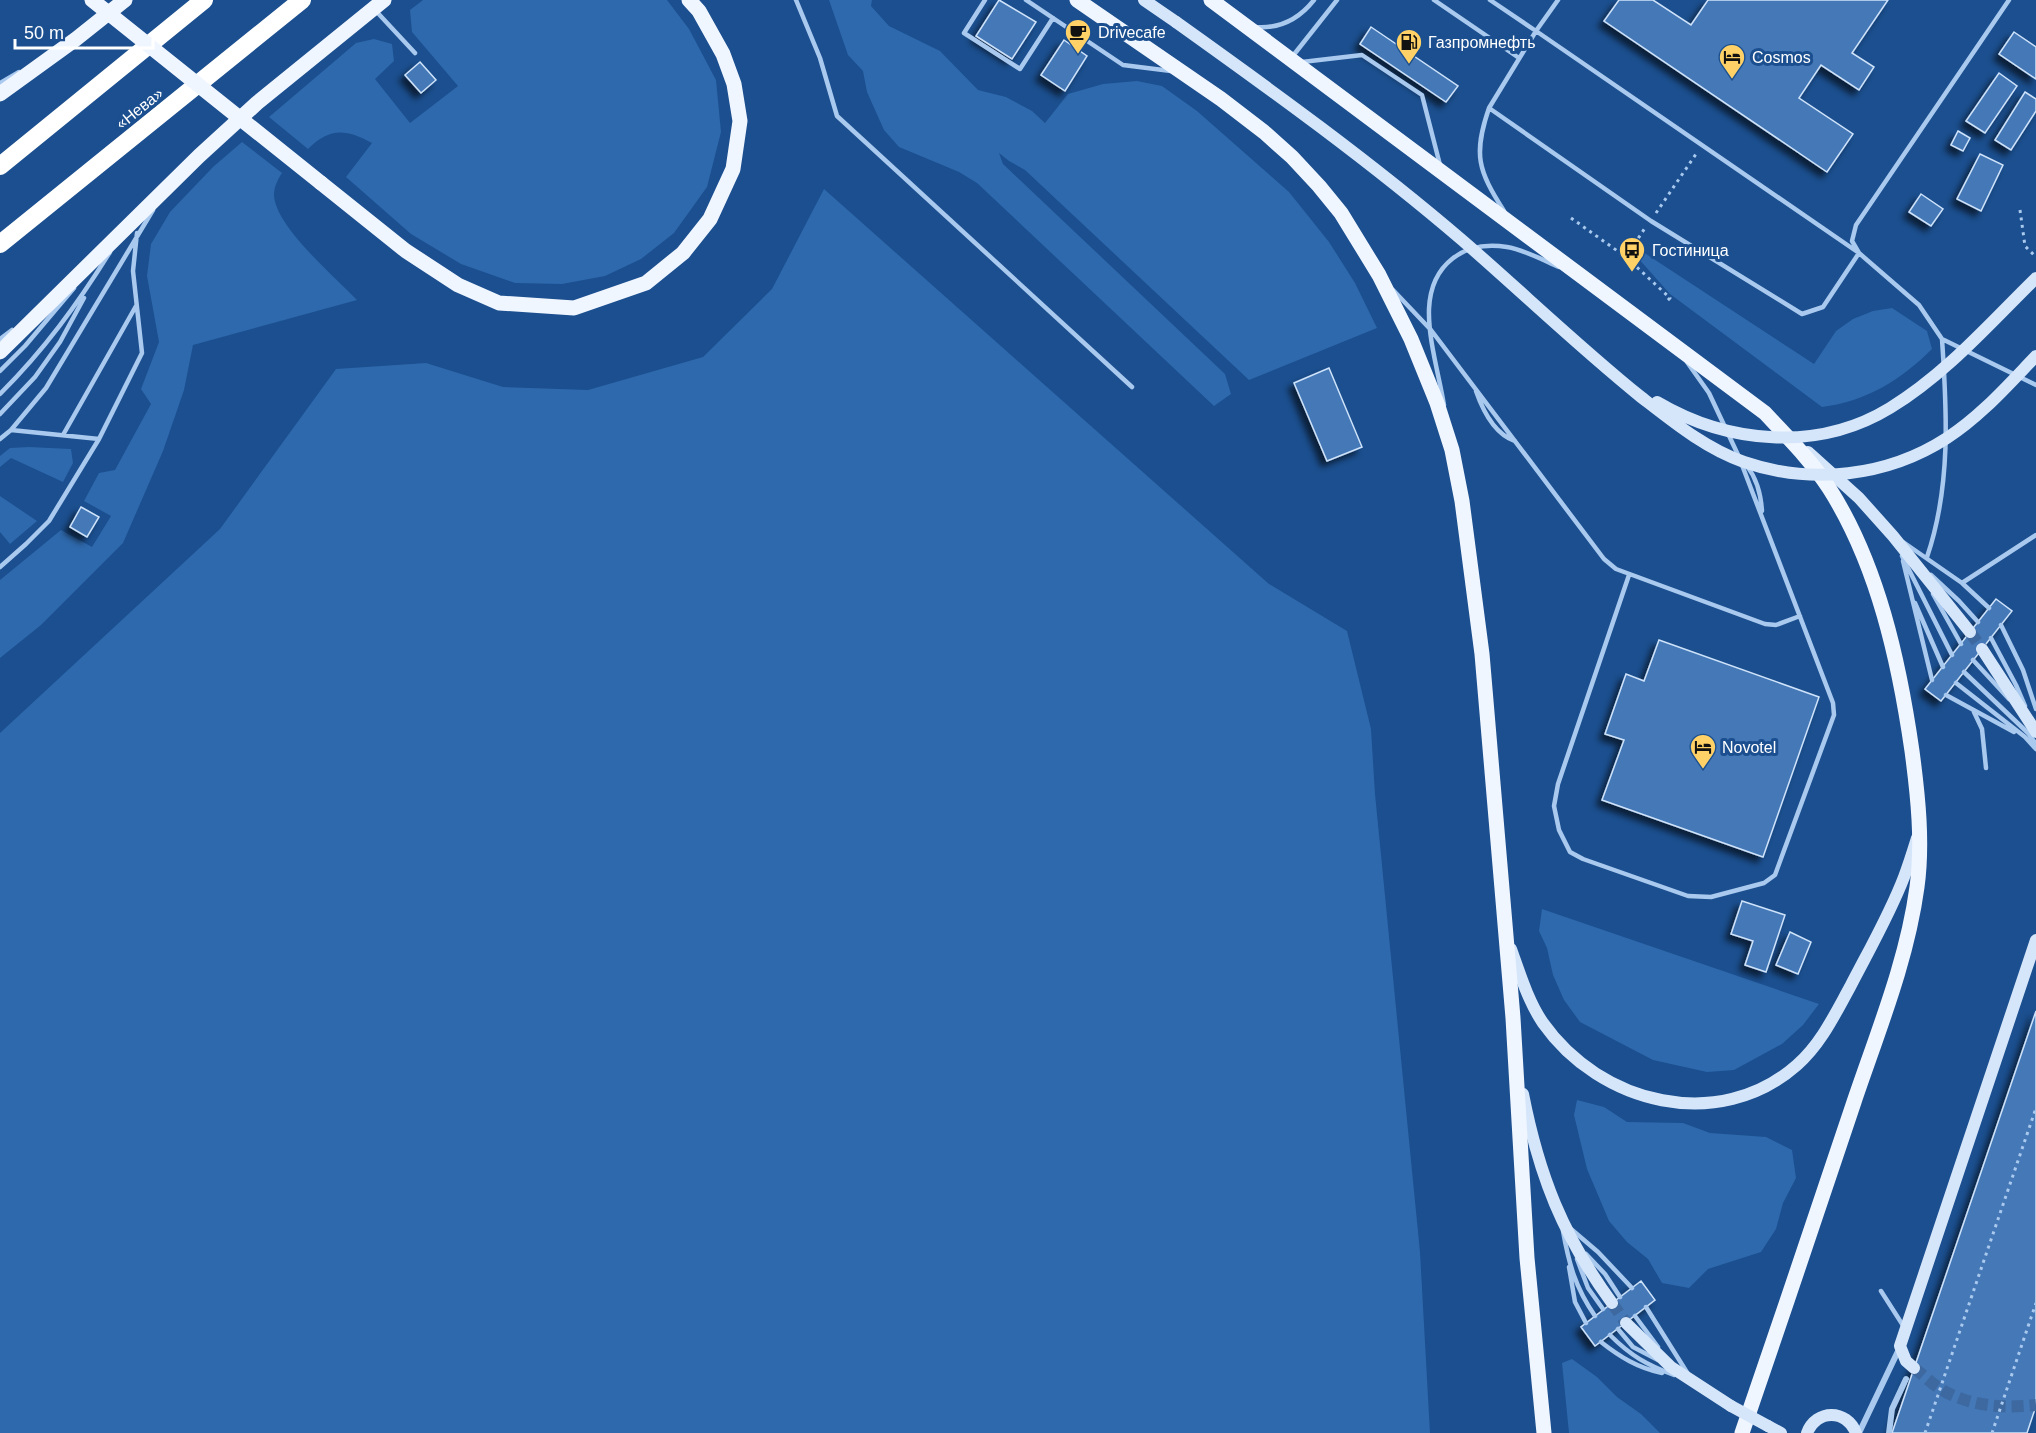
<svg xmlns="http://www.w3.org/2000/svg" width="2036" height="1433" font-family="Helvetica,sans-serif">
<defs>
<filter id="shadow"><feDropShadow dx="-5.5" dy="5.5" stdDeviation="3" flood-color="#0009"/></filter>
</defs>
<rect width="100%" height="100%" fill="#1b4f8f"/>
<path fill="#2e69ad" d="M423 0H667L689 29 716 80 721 132 707 187 674 233 641 259 605 276 562 284 515 283 461 264 411 234 346 177 372 143C346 129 330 127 308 149L269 117 356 43 374 39 392 44 394 61 375 79 410 123 458 86 412 32 410 10Z
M829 0H872L871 6 889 26 940 51 978 90 1006 97 1032 111 1045 123 1068 94 1103 84 1137 81 1162 86 1197 111 1289 192 1329 242 1355 283 1377 328 1249 380 1025 170 1009 161 999 153 1003 164 1225 374 1231 394 1214 406 977 183 959 172 899 147 884 130 867 92 863 71 848 55Z
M242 142 282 173C278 179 274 187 274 195 275 226 335 277 357 300L193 345 184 390 163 451 123 543 41 625 0 658V580L61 530 92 547 111 516 84 501 99 473 115 470 151 404 141 389 159 342 147 276 151 244 170 212 213 167Z
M824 189 1269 584 1347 631 1371 729 1375 794 1420 1252 1430 1433H0V733L220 529 336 369 426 363 503 387 588 390 703 357 772 289Z
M1640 250 1814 364 1836 331 1853 319 1873 311 1892 308 1927 331 1932 349C1902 379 1866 402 1822 407L1670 294 1637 257Z
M29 447 71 449 73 463 63 482 11 458 0 467V456L10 448Z
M0 496 37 521 10 544 0 532Z
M1542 909 1819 1004 1803 1025 1782 1044 1734 1070 1707 1072 1653 1060 1580 1022 1564 1000 1553 975 1547 948 1539 931Z
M1577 1100 1604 1107 1627 1122 1683 1123 1710 1133 1766 1137 1792 1150 1796 1178 1783 1203 1776 1229 1761 1252 1708 1269 1689 1288 1662 1283 1648 1259 1627 1242 1609 1221 1587 1169 1574 1115Z
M1572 1359 1597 1377 1617 1397 1641 1414 1660 1433H1569L1562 1363Z"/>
<path fill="#4478b7" stroke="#cfe3fa" stroke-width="1.5" filter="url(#shadow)" d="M999 0 1036 22 1012 59 976 36Z
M1619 0H1653L1691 25 1708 0H1888L1852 53 1874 67 1859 90 1821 65 1799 98 1853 134 1827 172 1604 21Z
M1371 27 1458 86 1446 102 1360 44Z
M2014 32 2036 47V79L1999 54Z
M1064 40 1087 56 1065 91 1041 75Z
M420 62 436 80 421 93 405 75Z
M1999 73 2017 86 1985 133 1966 121Z
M2025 92 2036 99V111L2011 150 1995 140Z
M1958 131 1970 138 1963 151 1951 145Z
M1980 154 2003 165 1981 211 1957 199Z
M1921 194 1943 209 1931 226 1909 212Z
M1329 368 1362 447 1327 461 1294 383Z
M81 507 99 517 87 537 70 527Z
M1996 599 2012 611 1941 701 1925 689Z
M1659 640 1819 697 1763 857 1602 800 1624 740 1605 734 1626 674 1644 681Z
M1742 901 1785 915 1766 972 1745 965 1753 941 1731 934Z
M1790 932 1811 942 1798 974 1776 965Z
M2036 1011V1406L2027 1433H1892Z
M1641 1281 1655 1300 1595 1346 1581 1327Z"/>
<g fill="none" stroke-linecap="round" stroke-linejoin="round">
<path stroke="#3d69a0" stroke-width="12" stroke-dasharray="12 6" stroke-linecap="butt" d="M1970 632 1982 649
M1612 1303 1626 1323
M1914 1368C1926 1377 1938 1390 1952 1395 1979 1407 2007 1408 2036 1405"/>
<path stroke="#a9c9ee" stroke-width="3" stroke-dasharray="3 4.5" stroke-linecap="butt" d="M2020 210 2025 246 2036 257
M1656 213 1696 154
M1571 218 1626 257 1670 298 1667 301
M1626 257 1645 228
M1925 1433 2036 1108
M1992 1433 2036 1303"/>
<path stroke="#a9c9ee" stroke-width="4.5" d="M796 0 820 58 837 116 1132 387
M985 0 964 33 1020 69 1053 18
M1026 0 1123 65 1171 71
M1434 0 1519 58
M1490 0 1536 31 1489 108 1651 221 1802 314 1823 307 1859 253 1536 31 1558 0
M375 10 415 53
M1255 27C1279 29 1299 19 1314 0
M1292 57 1337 0
M1302 62 1362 55 1422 95 1440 165
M0 83 19 72
M1489 108C1473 155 1478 170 1504 211
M1393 290 1431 330 1604 559 1616 569 1765 624 1776 625 1800 616
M0 339 12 330
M1942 339 1919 305 1859 253 1852 241 1856 225 2009 0
M1687 362 1709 393 1739 457
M0 371 25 346 74 288
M1476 391C1483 411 1494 434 1515 441
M0 394C44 350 77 305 110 252
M1444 405C1439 375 1428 339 1429 309 1431 264 1464 240 1507 247 1525 250 1543 260 1559 267
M0 414 35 377 60 342 84 298
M11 430 99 439 142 353 133 271 137 233
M63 435 136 306
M0 439 11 430 46 388 153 210
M1747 466C1757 479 1761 495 1762 511
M1903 542 1962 583 1989 608
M1902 556 1952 655
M1927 557C1951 487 1947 412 1942 339L2036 385
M1903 561 1932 680
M0 567 26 544 49 521 99 439
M1629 575 1558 784 1554 806 1559 830 1570 852 1583 859 1688 896 1711 897 1764 883 1775 875 1834 715 1833 703 1742 465
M1931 575 1959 601 1978 622
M1962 583 2036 535
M1933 594 1961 644
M1915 603 1943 667
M2001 625 2023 670 2036 709
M1991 638 2016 685 2025 706
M1973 660 2009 699
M1964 672 2028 733 2036 744
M1956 683 2025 737 2036 749
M1946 695 2014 732
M1974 712 1982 729 1986 768
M1571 1229 1598 1252 1632 1288
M1563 1231C1569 1264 1575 1287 1595 1316
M1586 1254 1605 1274 1620 1297
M1577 1259 1588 1288 1603 1309
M1569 1267 1575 1302 1586 1323
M1881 1291 1904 1327
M1646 1307 1688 1374
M1635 1316 1658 1347
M1618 1329 1633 1347 1658 1360
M1610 1335C1631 1356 1647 1365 1674 1375
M1601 1342C1620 1357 1638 1368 1662 1373"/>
<path stroke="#a9c9ee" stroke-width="6" d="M1859 1433 1900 1347
M1889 1433 1892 1409 1906 1379"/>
<path stroke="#d6e6fa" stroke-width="12" d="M1144 0 1176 22
M1808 452 1859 498 1893 536 1970 632
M1982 649 2036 732
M1511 949C1520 974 1528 1001 1543 1023 1600 1104 1719 1134 1797 1065 1821 1044 1835 1014 1850 987 1868 952 1890 914 1904 877 1909 864 1913 851 1917 838
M1523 1094C1539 1176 1563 1236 1612 1303
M1626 1323 1671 1367 1731 1406
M1914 1368 1906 1361 1900 1346 2036 940
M1768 1426 1781 1433
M1807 1433C1816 1409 1847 1409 1856 1433"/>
<path stroke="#f0f6ff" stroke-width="15" d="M1077 0 1221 99 1264 132 1292 157 1319 186 1341 213 1379 275 1411 339 1437 403 1452 450 1462 501 1482 654 1513 1018 1527 1258 1544 1433
M1211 0 1765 413C1787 437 1811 460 1829 488 1878 565 1899 661 1912 751 1918 796 1923 843 1917 887 1907 961 1878 1031 1854 1102 1817 1212 1780 1323 1742 1433
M0 94 76 39 125 0
M321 183 406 251 458 285 499 303 574 308 646 283 683 253 710 219 733 169 740 121 734 84 723 54 699 11 689 0
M0 352 199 156 257 103 384 0"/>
<path stroke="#fff" stroke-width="18" d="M0 166 204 0
M0 244 302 0"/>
<path stroke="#d6e6fa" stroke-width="12" d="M1176 22C1274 92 1371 162 1462 240 1522 292 1579 347 1641 397 1672 421 1706 449 1744 462 1811 485 1887 477 1947 438 1981 416 2008 385 2036 356
M1657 402C1728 444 1818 452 1890 408 1946 374 1990 323 2036 278
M1731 1406 1768 1426"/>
<path stroke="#f0f6ff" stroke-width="15" d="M92 0 321 183"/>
</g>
<defs>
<g id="cafe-pin" transform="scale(1.35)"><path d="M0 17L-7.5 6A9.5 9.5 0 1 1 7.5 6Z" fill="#ffd166" stroke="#1b4f8f"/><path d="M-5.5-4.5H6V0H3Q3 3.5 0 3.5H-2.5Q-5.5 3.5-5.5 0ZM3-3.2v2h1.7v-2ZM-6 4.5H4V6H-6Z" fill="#111"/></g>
<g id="fuel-pin" transform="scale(1.35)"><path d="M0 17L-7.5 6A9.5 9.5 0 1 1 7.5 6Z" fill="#ffd166" stroke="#1b4f8f"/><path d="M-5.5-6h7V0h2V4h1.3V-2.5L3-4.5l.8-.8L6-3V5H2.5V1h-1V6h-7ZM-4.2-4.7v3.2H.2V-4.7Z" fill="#111"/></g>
<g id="hotel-pin" transform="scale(1.35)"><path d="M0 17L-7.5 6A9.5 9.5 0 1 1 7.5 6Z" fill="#ffd166" stroke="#1b4f8f"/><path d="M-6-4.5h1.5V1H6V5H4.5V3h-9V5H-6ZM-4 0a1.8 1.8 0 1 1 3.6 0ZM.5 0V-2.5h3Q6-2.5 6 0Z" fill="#111"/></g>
<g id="bus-pin" transform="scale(1.35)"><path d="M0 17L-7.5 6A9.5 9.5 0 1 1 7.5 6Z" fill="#ffd166" stroke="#1b4f8f"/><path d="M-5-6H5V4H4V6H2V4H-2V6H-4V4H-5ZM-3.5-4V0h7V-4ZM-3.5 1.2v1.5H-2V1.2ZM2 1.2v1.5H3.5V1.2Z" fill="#111"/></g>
</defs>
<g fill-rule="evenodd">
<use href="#cafe-pin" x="1078" y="32"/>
<use href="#fuel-pin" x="1409" y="42"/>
<use href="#hotel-pin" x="1732" y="57"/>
<use href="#bus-pin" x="1632" y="250"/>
<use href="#hotel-pin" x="1703" y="747"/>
</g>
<g text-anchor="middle" stroke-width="6" stroke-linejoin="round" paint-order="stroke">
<g font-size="16" fill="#fff" stroke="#1b4f8f" text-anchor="start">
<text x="1098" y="38">Drivecafe</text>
<text x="1428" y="48">Газпромнефть</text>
<text x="1752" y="63">Cosmos</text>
<text x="1652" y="256">Гостиница</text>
<text x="1722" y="753">Novotel</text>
</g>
<g font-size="16" fill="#fff" stroke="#1b4f8f">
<text transform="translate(139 108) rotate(-39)" y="6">«Нева»</text>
</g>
</g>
<path d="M15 39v9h138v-9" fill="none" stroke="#ffffff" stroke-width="3"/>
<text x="24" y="39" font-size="18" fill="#ffffff" stroke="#1b4f8f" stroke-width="4.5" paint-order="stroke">50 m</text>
</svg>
